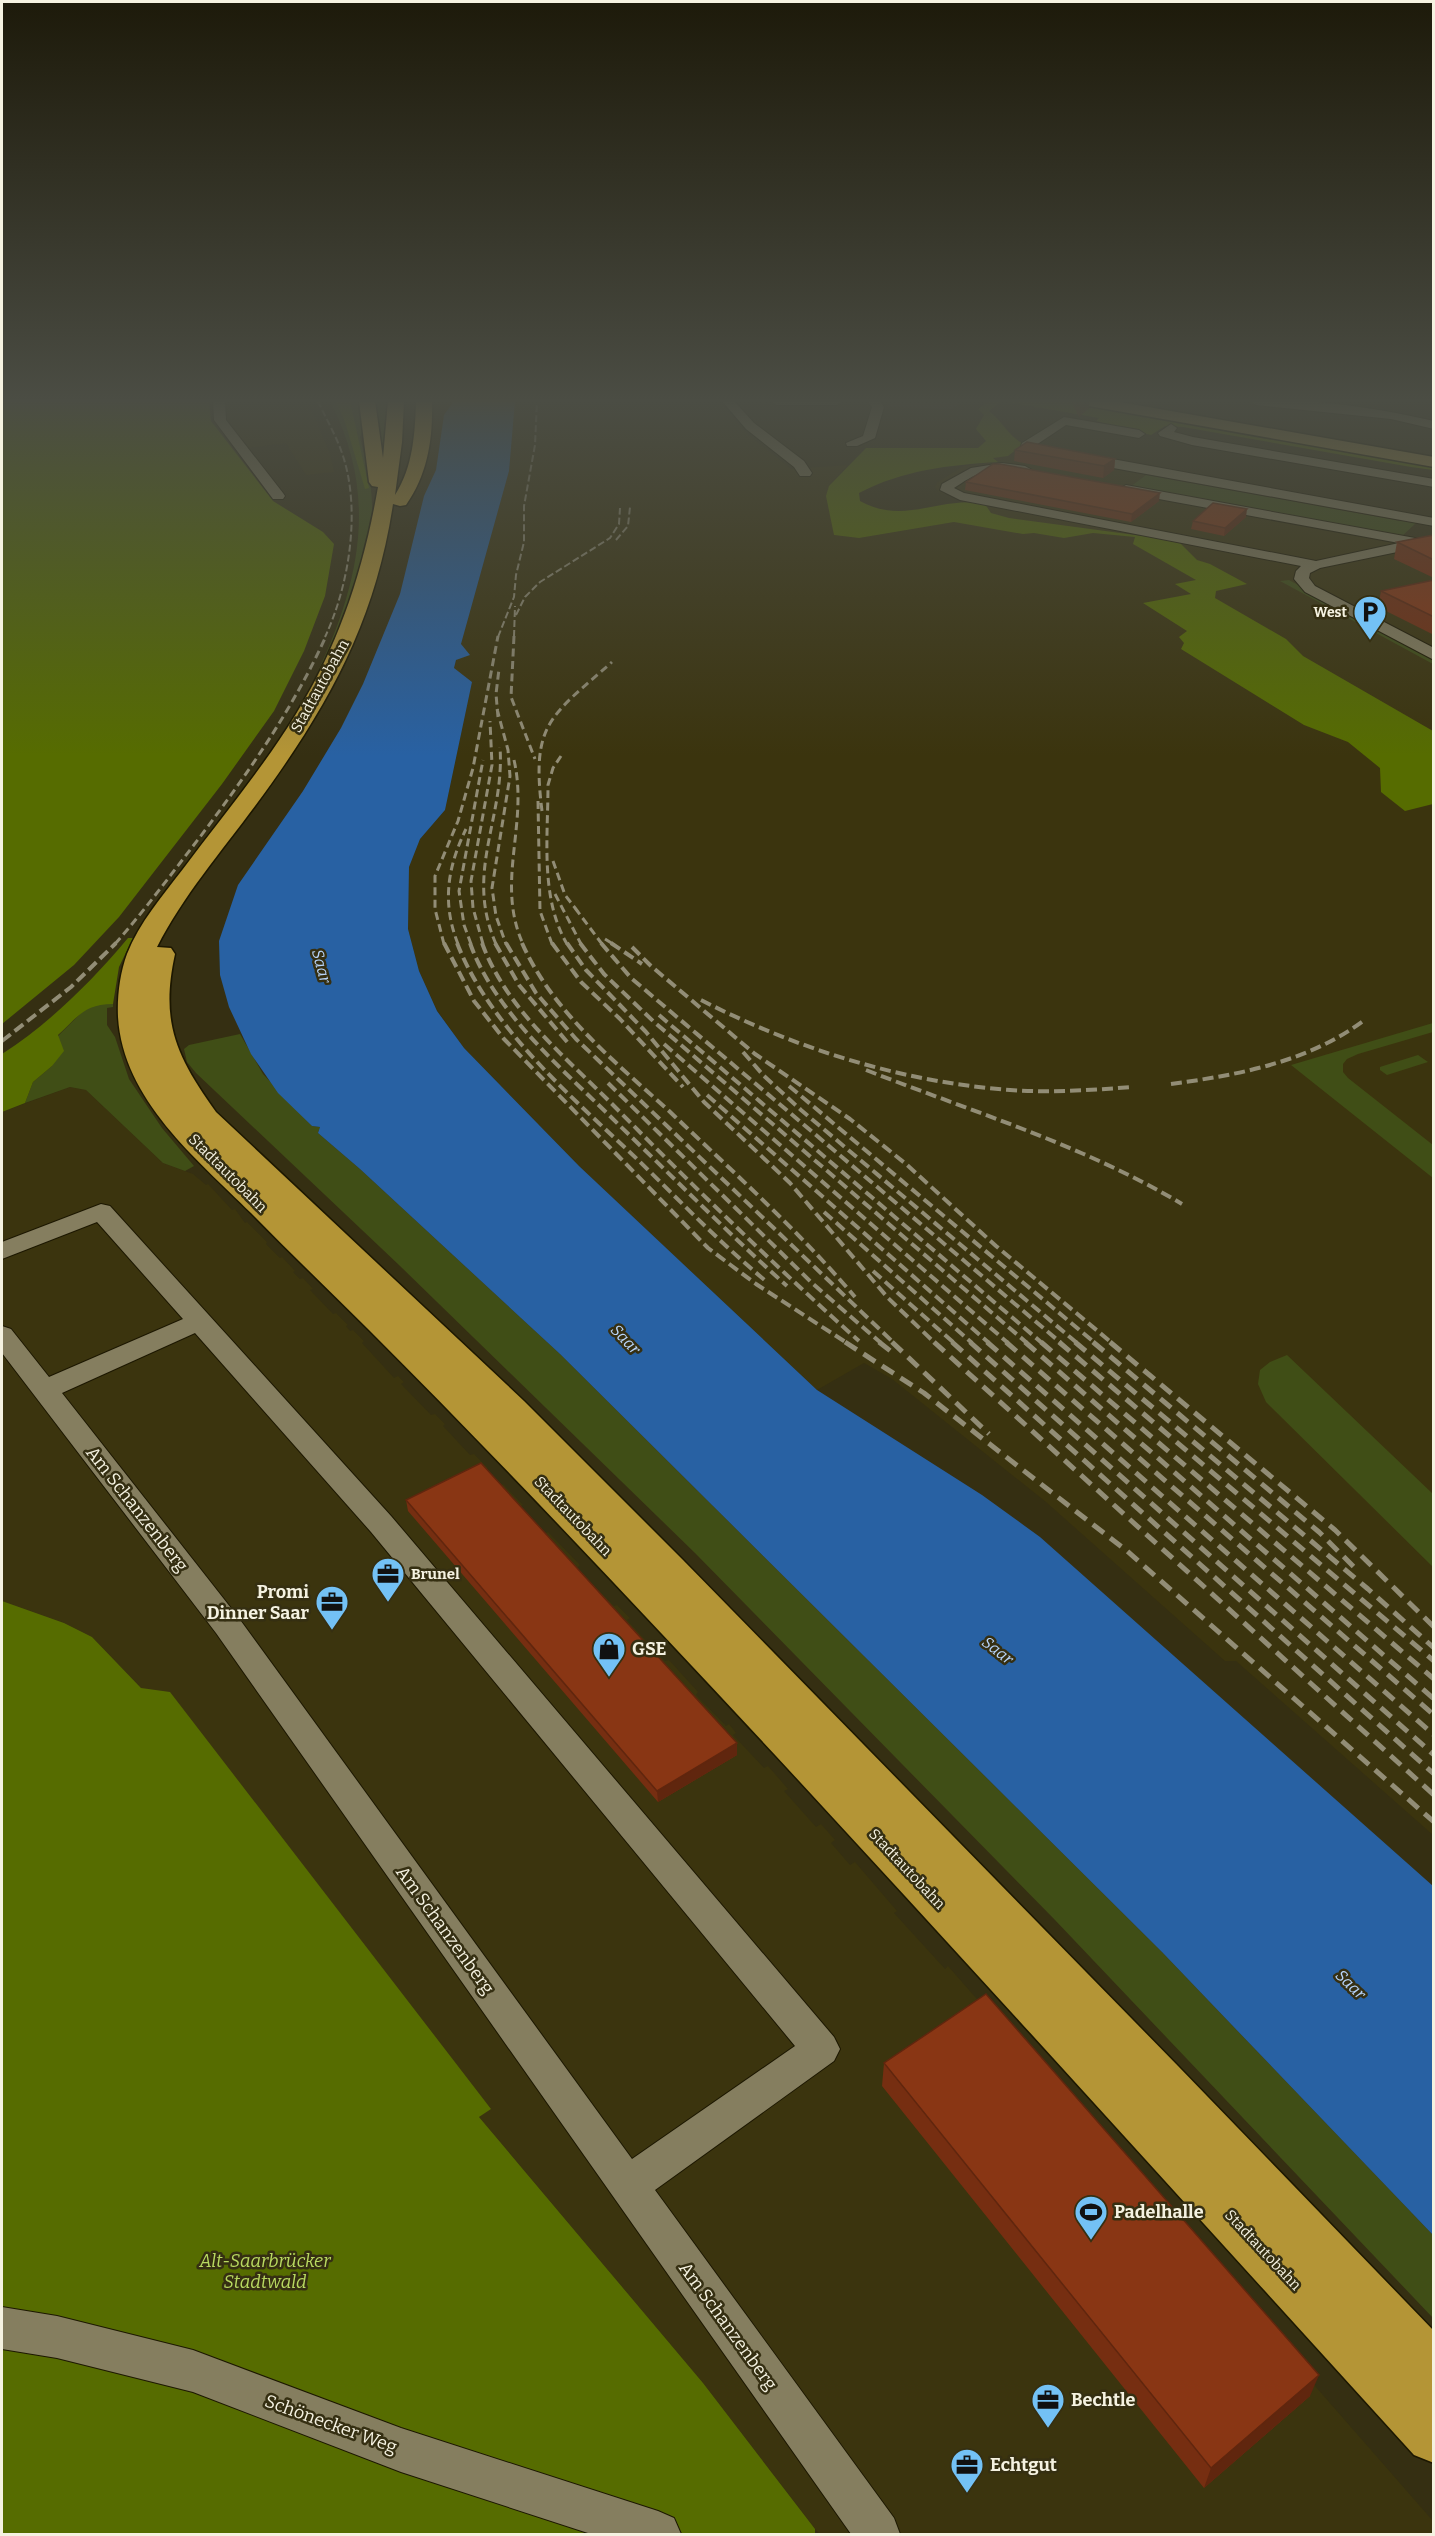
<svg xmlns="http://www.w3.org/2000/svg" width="1435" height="2536" font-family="Bitter,serif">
<rect width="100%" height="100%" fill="#352f12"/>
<path fill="#3b340e" d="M226 401H307L330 453 334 472 306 475 286 443 249 448 227 420Z
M515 401H719L745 432 791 469 848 465 829 486 834 535 859 538 954 522 1006 518 991 513 985 504 940 493 935 487 937 483 963 466 996 462 992 458 1016 450 1146 475 1127 490 1414 545 1433 540V1835L1236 1661H1225L1046 1502 892 1379 864 1363 817 1390 579 1166 464 1048 437 1010 419 971 408 929 409 867 420 839 445 810 472 682 454 669 509 471Z
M70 1087 86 1090 163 1163 193 1174 206 1185 208 1184 232 1210 235 1209 245 1223 247 1222 267 1242 266 1244 280 1258 282 1257 295 1271 293 1272 300 1279 303 1278 313 1289 310 1290 333 1314 336 1313 348 1325 346 1326 350 1331 353 1330 364 1341 362 1343 394 1378 398 1376 404 1382 401 1384 431 1415 435 1414 445 1424 443 1426 470 1455 474 1454 488 1468 485 1470 498 1486 503 1484 523 1505 519 1507 544 1534 548 1532 580 1565 577 1568 614 1606 617 1605 630 1618 627 1620 665 1661 669 1660 698 1692 696 1695 726 1726 729 1724 736 1733 733 1735 764 1768 768 1766 788 1789 784 1791 816 1827 821 1824 835 1840 831 1843 850 1865 855 1862 897 1911 894 1913 945 1969 948 1966 1433 2521V2534H819L703 2383 479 2117 490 2108 141 1688 92 1637 64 1623 2 1601V1112Z"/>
<path fill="#44312d" d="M891 401H966L951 409 887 407Z"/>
<path fill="#404e16" d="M330 401H360L362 433 360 437C365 459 372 482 372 505 373 568 340 628 316 685L312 684C358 589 381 500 330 401Z
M373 401H388L386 457H382Z
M1146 475 1401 521 1404 518 1416 523 1401 537 1130 487Z
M1289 580 1433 659V664L1280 581Z
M99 1004H113V1007L107 1008V1025L115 1037 129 1079 162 1128 194 1166 185 1171 163 1163 86 1090 70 1087 25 1103 33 1082 52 1066 58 1036 87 1007Z
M1433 1023V1032L1358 1054 1347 1059 1343 1064V1072L1348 1078 1433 1145V1178L1291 1065Z
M240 1034 263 1074 312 1126 320 1127 318 1133 360 1169 560 1354 1162 1952 1433 2235V2318L1055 1920 695 1553 399 1265 196 1073 187 1062 184 1049 189 1045Z
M1418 1055 1428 1062 1387 1075 1380 1070V1067L1383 1066Z
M1287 1355 1433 1494V1567L1266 1402 1258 1384 1260 1370 1270 1362Z"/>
<path fill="#566c00" d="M2 401H209L211 421 273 501 323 532 334 544 325 596 304 651 274 711 222 784 119 917 74 965 2 1024Z
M335 401H350L369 488 365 489 344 419Z
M988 401H1082L1433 467V470L1411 467 1183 427 1165 426 1151 435 1096 421 1099 418 1002 401 989 411C1002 421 1008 435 1023 444L1008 456 993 458 998 462C949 465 903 470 859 493L860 501C904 526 942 495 985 504L991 513 1009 518 1150 537 1180 543 1197 560 1210 564 1247 584 1216 591 1215 598 1286 639 1303 656 1433 731V804L1405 811 1381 792 1380 768 1348 742 1304 725 1181 649 1184 643 1179 637 1187 631 1143 603 1191 594 1175 584 1196 580 1133 544 1135 537 1093 533 1064 538 1034 533 1023 534 954 522 859 538 834 535 826 496 829 486 866 448H978L986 441 976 429 984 415 978 409Z
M128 938H133L119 967 113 1004C84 1004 78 1017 58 1035L64 1051 52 1066 33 1082 25 1103 2 1112V1054C50 1023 91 982 128 938Z
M2 1601 64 1623 92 1637 141 1688 170 1692 491 2109 479 2117 703 2383 815 2529V2534H2Z"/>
<path fill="#2861a3" d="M454 401H515L509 471 461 644 470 655 456 660 454 668 472 682 445 810 420 839 409 867 408 929 419 971 437 1011 464 1048 579 1166 817 1390 982 1495 1040 1537 1433 1886V2235L1162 1952 560 1354 360 1169 318 1133 320 1127 312 1126 278 1093 251 1054 229 1007 220 975 219 941 238 885 303 791 341 728 363 684 400 594 424 496 436 470 444 415Z"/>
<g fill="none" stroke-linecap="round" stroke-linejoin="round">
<g stroke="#1c1700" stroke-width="2">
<path id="street" d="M213 401H225L226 420 283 493 285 496 283 499H273L214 420Z
M722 401H734L754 423 804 461 812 473 810 476H800L794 467 746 429Z
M771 401H843L837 405H777Z
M868 401H880L884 407 875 438 857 446H847L846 443 863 436 872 407Z
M1250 401C1307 397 1378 408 1434 421V429L1391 419 1256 405Z
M1064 417 1139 430 1145 434 1139 438 1066 425 1036 445 1434 518V526L1036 454 1021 446 1022 443Z
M1171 424 1177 428 1174 432 1193 437 1434 479V487L1192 445 1160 436 1158 433Z
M1002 463 1025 466 1032 470C1024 477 998 469 984 472 973 475 963 482 954 488L964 493 1316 561 1399 543 1126 493 1119 489 1126 485 1426 540 1428 543 1426 546H1414L1407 550 1320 568 1310 573 1309 578 1315 586 1434 648V660L1305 592 1294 579 1296 571 1301 566 960 500 940 490 942 484 971 468Z
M101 1204 110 1206 391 1516 834 2037 840 2049 834 2061 655 2190 894 2518 900 2534H851L216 1633 2 1353V1326L11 1329 49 1377 183 1319 97 1222 2 1259V1242ZM195 1333 371 1532 795 2046 632 2159 238 1617 62 1393Z
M2 2307 57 2316 193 2350 401 2428 658 2511 674 2518 681 2534H591L401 2472 193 2392 57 2358 2 2349Z"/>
</g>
<g stroke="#1c1700" stroke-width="3">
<path id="primary" d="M1081 401H1114L1434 457V467L1089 406Z"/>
</g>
<g stroke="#1c1700" stroke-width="3">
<path id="highway" d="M359 401H375L383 458 388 401H404L402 442 395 495C413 467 415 434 416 401H432C433 438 428 474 406 505L400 506 393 504C375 624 326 710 255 806 221 852 183 896 157 947L171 948 175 954C160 1022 176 1056 216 1112L524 1401 683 1560 1178 2066 1434 2331V2463L1414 2455C1202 2222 990 1987 776 1756 642 1612 508 1469 369 1330 330 1291 290 1253 251 1213 197 1159 123 1100 118 1017 117 996 120 973 127 954 139 923 163 895 183 869 221 818 263 768 296 714 340 643 364 568 378 487L372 486 369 482Z"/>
</g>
<use href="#street" fill="#857e5f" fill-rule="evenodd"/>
<use href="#primary" fill="#a18c46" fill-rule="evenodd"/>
<use href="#highway" fill="#b49536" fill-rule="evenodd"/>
<path stroke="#928d76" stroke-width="2" stroke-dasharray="7 3" stroke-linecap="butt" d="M318 401C326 419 337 437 343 456 361 511 349 586 325 637
M616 540 628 526 630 507
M516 615 525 597 540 582 610 538 619 524 620 508
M498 637 514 597 516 575 524 542V506L535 445 537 401
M514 637 515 606"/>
<path stroke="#928d76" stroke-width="3" stroke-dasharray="8 4.5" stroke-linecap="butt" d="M514 636 511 697 535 759
M497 709 508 750 510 776 492 888 496 916 506 944
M498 717 496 694 499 669
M561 756 553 768 548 785C548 837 540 898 567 944
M514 760C529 825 495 882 523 944
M538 801 540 911 552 944
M542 811C531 723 550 717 612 662
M553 861 565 895 579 913
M555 894 581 944
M575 908 602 944
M605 939 613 944
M115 944C145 910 172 873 200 837 248 773 293 709 326 636
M444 944 435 909V876L458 821 473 768 498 636
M458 944C442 904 447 868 466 829
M471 944 464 925 459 891 483 760
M483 944 473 908 471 881 492 765 490 721
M496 944C464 872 505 819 500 747"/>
<path stroke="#928d76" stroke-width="4" stroke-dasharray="11 5" stroke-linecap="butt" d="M444 943 474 1001 504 1039 708 1248 756 1284 847 1343
M457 943C490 1028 573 1098 637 1159 680 1201 721 1244 767 1282
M470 943C495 1014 567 1073 619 1125 675 1179 729 1234 787 1286
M482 943C507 1011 567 1058 616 1108 695 1188 775 1266 859 1341
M495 943 519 985 568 1043
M506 943 536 993 576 1039 894 1343
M522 943C552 1011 614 1061 668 1110 732 1171 798 1230 855 1297
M552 943 581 982 620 1019 683 1087
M567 943 586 970 646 1032 704 1102 790 1183 888 1298 935 1343
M580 943 604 974 653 1021 1027 1343
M601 943 631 978 1061 1343
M611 943 642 964
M632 947 651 966 755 1054 850 1119 906 1164 996 1246 1112 1343
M701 1000C797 1049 902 1082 1010 1090 1051 1093 1092 1090 1133 1087
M659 1015 1042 1343
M2 1041 71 987 116 943
M664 1044 1008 1343
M743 1052 764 1076 801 1110 1077 1343
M866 1070C973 1112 1083 1145 1182 1204
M608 1083 812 1283 881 1343
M1171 1084C1238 1075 1308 1062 1363 1021
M789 1086 1095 1343
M707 1095 989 1343
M824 1212 972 1343
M873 1271 954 1343"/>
<path stroke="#928d76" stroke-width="5" stroke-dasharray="14 8" stroke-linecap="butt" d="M845 1342 924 1393 1127 1551 1434 1822
M879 1342 893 1353
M892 1342 989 1434
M934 1342 1434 1795
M952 1342 1434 1774
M970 1342 1434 1755
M987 1342 1434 1735
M1006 1342 1434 1715
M1025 1342 1434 1699
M1041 1342 1434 1679
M1059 1342 1434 1661
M1075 1342 1368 1589 1434 1648
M1093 1342 1319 1532 1355 1568
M1110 1342 1335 1530 1434 1627"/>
</g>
<path fill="#762e11" d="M1071 401H1089V408L1079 417Z
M1015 450 1115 459 1114 470 1103 478 1014 461Z
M966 482 1159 501 1131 522 965 490Z
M1246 517 1224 536 1191 529 1193 521Z
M1434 535V578L1394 559 1397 542Z
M1434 580V635L1378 607 1381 591Z
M406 1500 737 1743V1755L658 1802 408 1511Z
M884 2063 1310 2396 1204 2488 882 2086Z"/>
<path fill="#60260e" d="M1087 401H1089V408L1079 417 1080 407Z
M1115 459 1114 470 1103 478 1104 466Z
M1160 493 1159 501 1131 522 1132 514Z
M1247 509 1246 517 1224 536 1225 528Z
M737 1743V1755L658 1802 657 1791Z
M1319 2375 1310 2396 1204 2488 1211 2468Z"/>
<path fill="#893614" stroke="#60260e" stroke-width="1.5" d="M1077 401H1087L1080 407Z
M1027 442 1115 459 1104 466 1015 450Z
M993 464H1000L1160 493 1132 514 966 482Z
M1213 503 1247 509 1225 528 1193 521Z
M1434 535V560L1397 542Z
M1434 580V617L1381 591Z
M481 1463 737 1743 657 1791 406 1500Z
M986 1994 1319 2375 1211 2468 884 2063Z"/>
<linearGradient id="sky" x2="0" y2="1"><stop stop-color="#1d1a0a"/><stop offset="0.53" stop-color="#4b4d44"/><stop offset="1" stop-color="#4b4d44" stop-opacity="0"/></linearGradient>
<rect width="1435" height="756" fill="url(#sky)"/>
<defs>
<g id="parking-pin" transform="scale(1.725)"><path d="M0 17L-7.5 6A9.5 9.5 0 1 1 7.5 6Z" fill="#73c1f5" stroke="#352f12"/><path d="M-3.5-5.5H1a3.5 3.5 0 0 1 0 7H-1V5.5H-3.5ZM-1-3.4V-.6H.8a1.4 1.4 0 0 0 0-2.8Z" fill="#111"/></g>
<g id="office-pin" transform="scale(1.725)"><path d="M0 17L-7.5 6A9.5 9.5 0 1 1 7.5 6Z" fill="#73c1f5" stroke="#352f12"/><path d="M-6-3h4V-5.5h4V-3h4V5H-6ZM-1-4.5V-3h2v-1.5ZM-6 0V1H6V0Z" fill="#111"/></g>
<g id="shop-pin" transform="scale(1.725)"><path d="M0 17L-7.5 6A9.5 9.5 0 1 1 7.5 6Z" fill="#73c1f5" stroke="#352f12"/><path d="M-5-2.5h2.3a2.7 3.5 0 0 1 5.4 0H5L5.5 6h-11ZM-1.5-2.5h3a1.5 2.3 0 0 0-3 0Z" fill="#111"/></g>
<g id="stadium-pin" transform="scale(1.725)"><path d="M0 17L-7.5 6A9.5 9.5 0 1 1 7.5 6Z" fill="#73c1f5" stroke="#352f12"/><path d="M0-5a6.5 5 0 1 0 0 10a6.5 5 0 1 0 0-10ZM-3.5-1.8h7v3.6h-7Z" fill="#111"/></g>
</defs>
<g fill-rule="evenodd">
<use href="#parking-pin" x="1370" y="612"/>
<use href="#office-pin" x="388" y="1574"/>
<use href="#office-pin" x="332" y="1602"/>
<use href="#shop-pin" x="609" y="1649"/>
<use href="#stadium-pin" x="1091" y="2212"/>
<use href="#office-pin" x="1048" y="2400"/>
<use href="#office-pin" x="967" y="2465"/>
</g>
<g text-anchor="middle" stroke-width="5" stroke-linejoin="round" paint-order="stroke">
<g font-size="14" font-weight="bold" fill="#f5f2e1" stroke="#352f12" text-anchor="end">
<text x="1347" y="617">West</text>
</g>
<g font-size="15" fill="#f5f2e1" stroke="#352f12">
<text transform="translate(320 686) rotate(-61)" y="5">Stadtautobahn</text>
<text transform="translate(228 1173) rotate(45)" y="5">Stadtautobahn</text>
<text transform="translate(573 1516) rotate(46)" y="5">Stadtautobahn</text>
<text transform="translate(907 1869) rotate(47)" y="5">Stadtautobahn</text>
<text transform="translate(1263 2250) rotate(47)" y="5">Stadtautobahn</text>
</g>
<g font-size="15" font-weight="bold" fill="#f5f2e1" stroke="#352f12" text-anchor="start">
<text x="411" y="1579">Brunel</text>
</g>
<g font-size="16" font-style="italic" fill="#b8d5fb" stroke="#352f12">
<text transform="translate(322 966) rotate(75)" y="6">Saar</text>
<text transform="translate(626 1339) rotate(46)" y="6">Saar</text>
<text transform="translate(998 1650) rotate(38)" y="6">Saar</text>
<text transform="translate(1351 1984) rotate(44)" y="6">Saar</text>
</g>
<g font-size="18" fill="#f5f2e1" stroke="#352f12">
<text transform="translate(137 1509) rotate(52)" y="6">Am Schanzenberg</text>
<text transform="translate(445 1930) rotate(54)" y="6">Am Schanzenberg</text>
<text transform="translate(728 2326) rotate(54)" y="6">Am Schanzenberg</text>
<text transform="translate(331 2424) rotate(20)" y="6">Schönecker Weg</text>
</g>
<g font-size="18" font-weight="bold" fill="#f5f2e1" stroke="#352f12" text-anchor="start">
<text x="309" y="1598" text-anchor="end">Promi<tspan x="309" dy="21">Dinner Saar</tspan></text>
<text x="632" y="1655">GSE</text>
<text x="1114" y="2218">Padelhalle</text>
<text x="1071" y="2406">Bechtle</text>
<text x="990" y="2471">Echtgut</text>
</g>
<g font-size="18" font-style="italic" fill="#b9da61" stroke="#352f12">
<text x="265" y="2267">Alt-Saarbrücker<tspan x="265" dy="21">Stadtwald</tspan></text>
</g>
</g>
<rect width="1435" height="2536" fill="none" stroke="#f5f2e1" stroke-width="6"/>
</svg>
